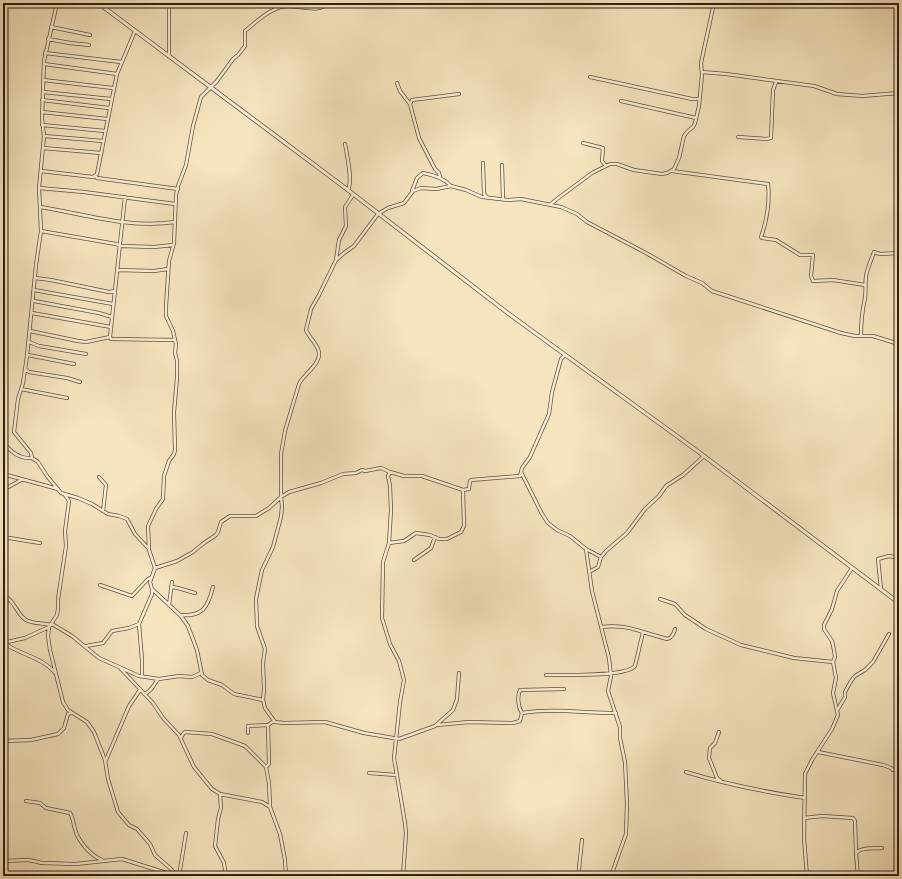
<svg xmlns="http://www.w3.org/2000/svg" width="902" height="879" font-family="'IM FELL DW Pica',serif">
<rect width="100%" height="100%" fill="#f6e4bf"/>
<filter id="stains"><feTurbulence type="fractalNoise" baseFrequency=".005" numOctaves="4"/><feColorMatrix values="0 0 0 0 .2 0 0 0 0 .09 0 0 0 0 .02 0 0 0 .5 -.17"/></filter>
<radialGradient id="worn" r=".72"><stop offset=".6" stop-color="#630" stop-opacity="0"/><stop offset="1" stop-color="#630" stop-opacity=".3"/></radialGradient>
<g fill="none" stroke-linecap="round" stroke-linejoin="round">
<g stroke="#5f503d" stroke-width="4">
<path id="minor" d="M57 3 44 61 42 119 44 136 39 188 41 231 36 265 27 356 23 383 18 399 14 432 31 453 32 458 38 462 47 476 61 493 78 498 92 504 108 514 119 516 127 519 135 534 149 549
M169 3V56
M329 3C316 15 297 3 281 7 267 11 256 22 245 31V46L238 55 233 59 217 81 201 97 193 126 186 165 178 186 176 195 174 243 169 261 166 306V316L173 331 176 344 175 353 177 361V378L174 412 175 450 174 454 169 461 164 476 163 499 156 509 148 526 149 550 155 568 150 582 152 589 181 616 188 626 197 650 202 675 208 680 222 685 234 694 263 700 265 708 275 722 284 723 325 722 364 733 399 739 435 726 453 710 457 699 459 673
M51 27 90 35
M48 39 70 43 89 45
M45 53 121 62
M44 64 117 74
M702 72 726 74 814 86 837 94 862 96 899 93
M590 77 692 99H699
M43 80 113 88
M397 83 400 91 410 104 419 138 435 169 439 173 440 177
M43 92 111 99
M42 100 109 108
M621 101 696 118
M410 104 412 100 459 94
M42 112 107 119
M42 125 105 131
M44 136 103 141
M738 137 766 139 771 138 773 90 776 82
M583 143 603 148 602 161 606 166
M345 144C347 155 353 181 348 190
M43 148 101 153
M483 163 484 194 487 197
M502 165 503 199
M41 171 93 177 97 174 117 74 135 31
M672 171 768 184C770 200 767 221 761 237L762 238 776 240 800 255H813L811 276 813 281 833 280 865 285
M95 176 97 178 178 189
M39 188 84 192 175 204
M412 191 417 178 423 173C434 175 444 178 451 186
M551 204 557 199 592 173 610 164H617L634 170 662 174 667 173 674 169 679 158 684 136 688 131 693 127 695 123 699 106 702 75 701 63 714 3
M40 207C84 214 130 229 175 222
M41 231 116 244 121 246 154 247 173 245
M336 260 339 240 346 226 345 207 353 195
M117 270 154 271 168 269
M35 278 51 280 109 292 115 291
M34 290 113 304
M34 301 99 313 112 317
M32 313 111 327
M30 331 78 341 86 342 110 337 111 339 175 340
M861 336C861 323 862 311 865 298 866 291 865 284 866 276 867 269 872 258 874 252L880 254 899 253
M110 337 125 197
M29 342 39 346 86 354
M28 355 74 364
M25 369 29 372 67 378 80 382
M21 389 67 398
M3 442C11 452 19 459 32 458
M390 472 388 476 390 486 391 510 389 543 383 562 382 618 390 644 399 661 404 680 400 702 394 758 405 823 406 833 403 876
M521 472 542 514 548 523 557 530 570 536 586 549 601 557
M3 474 58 489
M4 475 5 489
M99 477 106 485 103 511
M3 490 21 480
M65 495 69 501 65 531 66 546 58 599V609L57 615 49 627 48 636 50 650 63 702 68 710 87 722 94 732 105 760 108 779 118 812 129 825 137 829 150 844 155 855 170 868 177 876
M3 537 40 543
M389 543 404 541 416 533 430 535 439 539H447L461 532 464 526 463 490
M586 549 592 591 609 658 611 676 608 691 620 727V738L625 762 627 804 626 834 611 876
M414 560 431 548 435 537
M155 568 177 561 193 552 204 543 216 535 218 532 221 522 230 516H256L269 508 281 497 289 492 321 483 343 474 356 473 362 470 365 471 381 468 390 472 404 476H422L463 490 469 489 470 481 471 480 520 476 522 468 530 457 549 414 552 392 561 359 565 355
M3 571 5 560V541L4 538
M589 572 598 567 601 557 606 551 627 533 645 509 659 496 666 486 683 475 704 456
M100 585 132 596 148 579 152 577
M172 587 178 588 195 593
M881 589 878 559 889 556 899 558
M3 595C15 600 16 614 26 620 33 624 43 623 51 625
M660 599 675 604 685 615 706 629 741 645 794 658 833 662
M169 605 172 582
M180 615C203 617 208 607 213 587
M52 624 72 636 99 658 139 676 159 679 179 676 192 677 201 673
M139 624 142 660V676
M601 627C617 625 628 627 643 632
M3 643 25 638 49 627
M4 643C20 655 43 657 56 674
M86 646 103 643 112 631 129 628 139 624 152 594V589
M120 668 153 703 163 718 179 735 194 767 212 789 220 794 262 802 270 807 280 834 285 860 286 876
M546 675C561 675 627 677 635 666L643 632 667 639C672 638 674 633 675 629
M144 694C151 692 154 685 158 679
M263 700 264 689 263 663 265 649 257 626 256 599 262 570 273 547 281 517 282 506 281 497V454L285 431 299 384C303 374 324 363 318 349 315 342 309 337 306 330L311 309 319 295 336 260 344 253 354 246 378 214 388 208 404 203 413 191 421 188 436 189 451 186 466 190 482 197 508 200 521 199 561 207 577 214 587 222 646 253 686 276 702 283 712 291 841 333 855 336H873L899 344
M838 709 845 697V692L851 681 855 676 865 670 873 662 889 634
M522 713C518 707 517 696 520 690L564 689
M437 725 469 722 513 723 520 721 522 713C553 708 585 713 616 713
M719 732 715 743 710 748 709 758 717 778 721 781
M248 733V726L268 725
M181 738 183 734 185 732 212 734 245 746 266 767 269 783 270 806
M3 741 31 740 58 734 64 728 68 714 71 713
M818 752 883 765 891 768 893 770
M106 760 129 706 140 690
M266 767 269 764 268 725 274 721
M686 772C725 784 765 792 805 798
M369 773 396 775
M220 794 221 808 218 819 215 846 224 863 226 876
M26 801 40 803 46 808 70 813C73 817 73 823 75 829 78 841 90 855 102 860
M804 818 822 816 853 818 855 821 856 853
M3 861 29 860 42 863 76 864 122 859 176 876
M179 876 186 833
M230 876H248
M581 876 579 873V869L582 840
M807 876 804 838 805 774 812 760 832 729 838 715 833 693 836 678 833 662 835 657 834 650 832 641 824 629V625L832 609 837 591 852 568
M858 876 856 853C860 847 875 849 882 848
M858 876H884"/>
</g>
<g stroke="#5f503d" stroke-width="4.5">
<path id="tertiary" d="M98 3 344 187 509 314 696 450 899 603"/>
</g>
<use href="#minor" stroke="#f9edd5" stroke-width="2.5"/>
<use href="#tertiary" stroke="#f9edd5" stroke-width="3"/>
</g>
<rect width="902" height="879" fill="none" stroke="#f6e4bf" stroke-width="16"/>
<rect x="4" y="4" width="894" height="871" fill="none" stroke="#2d1f12" stroke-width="2"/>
<rect x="8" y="8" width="886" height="863" fill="none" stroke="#2d1f12"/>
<rect width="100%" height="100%" filter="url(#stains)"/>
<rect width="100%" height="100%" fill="url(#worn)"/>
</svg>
